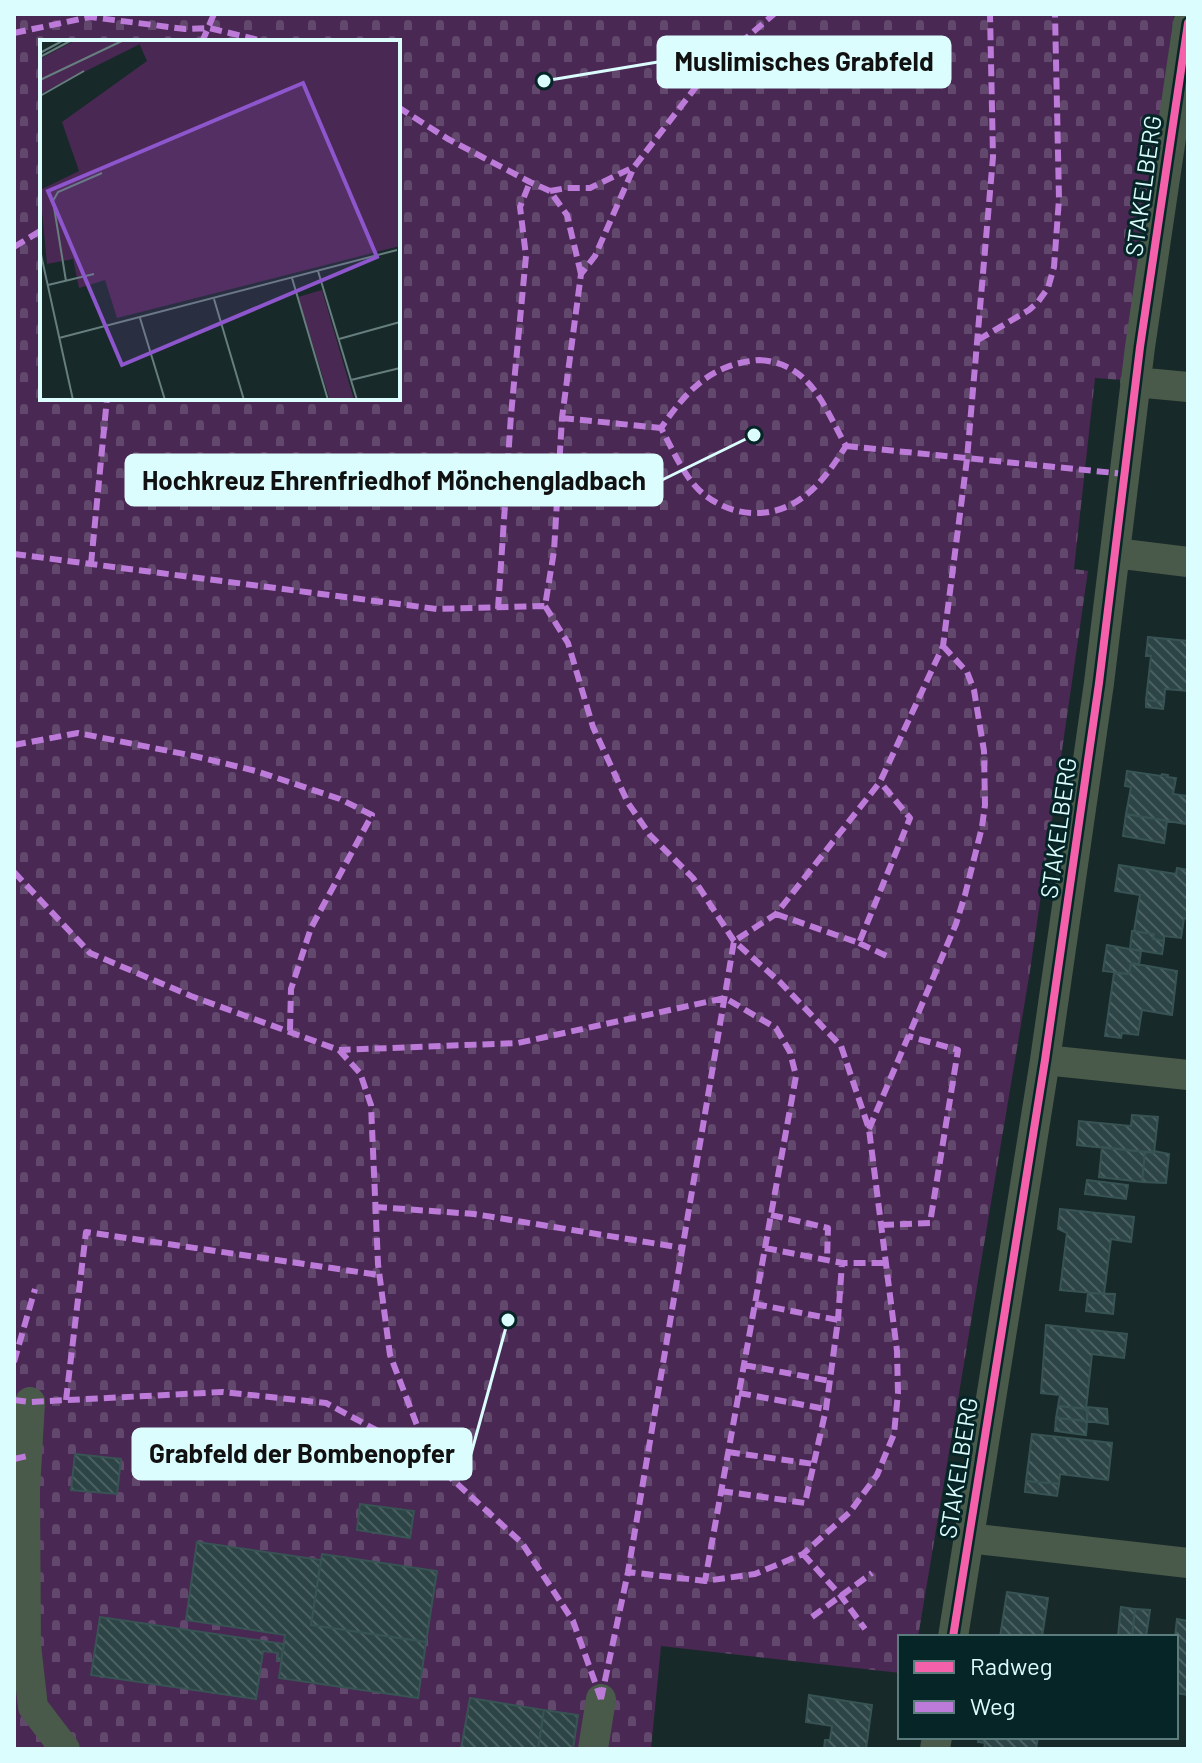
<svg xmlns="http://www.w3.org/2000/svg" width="1202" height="1763" font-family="Barlow,sans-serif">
<defs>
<pattern id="cemetery-stones" width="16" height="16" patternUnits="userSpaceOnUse" patternTransform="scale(2)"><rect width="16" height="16" fill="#492853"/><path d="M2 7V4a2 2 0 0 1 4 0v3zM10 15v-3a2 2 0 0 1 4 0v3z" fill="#63486d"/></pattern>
<pattern id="building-back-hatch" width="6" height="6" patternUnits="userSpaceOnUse" patternTransform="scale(2)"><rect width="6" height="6" fill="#2c4445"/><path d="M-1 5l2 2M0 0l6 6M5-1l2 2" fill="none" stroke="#4a6061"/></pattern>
</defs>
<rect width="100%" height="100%" fill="#182929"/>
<path fill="url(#cemetery-stones)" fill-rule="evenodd" d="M14 14H1174L1123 380 1095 378 1074 569 1088 571 1030 971 918 1637H900V1673L661 1646 651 1749H14ZM42 42H398V398H42Z"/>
<path fill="url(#building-back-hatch)" stroke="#385354" stroke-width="2" d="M1148 637 1188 641V691L1165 689 1164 702 1146 700 1151 656H1146Z
M1146 700 1164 702 1163 709 1146 707Z
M1127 771 1161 776 1162 774 1168 775 1167 777 1176 778 1173 794 1188 796 1186 824 1126 814 1131 787 1125 786Z
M1126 814 1167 821 1164 843 1123 836Z
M1119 865 1176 874 1177 868 1188 870V919L1184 918 1181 938 1164 936V941L1153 939 1154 934 1132 931H1134L1140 895 1115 891Z
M1132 931 1154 934 1153 939 1164 941 1162 954 1130 949Z
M1107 945 1141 951 1139 965 1131 963 1129 974 1103 971Z
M1131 963 1177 971 1172 1015 1142 1010 1138 1035 1122 1033 1121 1038 1105 1036 1114 973 1129 974Z
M1132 1115 1158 1117 1154 1153 1077 1145 1079 1121 1131 1126Z
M1102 1147 1145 1152 1142 1182 1099 1177Z
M1154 1151 1169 1154 1166 1183 1142 1182 1145 1152Z
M1087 1180 1128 1185 1126 1199 1085 1194Z
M1060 1209 1134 1217 1131 1242 1111 1239 1104 1294 1060 1290 1067 1233 1058 1229Z
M1088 1293 1115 1294 1113 1314 1086 1311Z
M1046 1325 1127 1334 1124 1358 1092 1354 1086 1409 1058 1406 1060 1395 1041 1393Z
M1058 1406 1088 1409 1087 1421 1056 1418Z
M1087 1407 1107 1409 1108 1424 1087 1421Z
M1056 1418 1087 1421 1086 1435 1055 1431Z
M1032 1434 1112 1443 1108 1480 1060 1474 1059 1484 1026 1481Z
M75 1454 121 1459 117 1494 71 1490Z
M1026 1481 1059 1484 1057 1496 1025 1492Z
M360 1504 414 1511 410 1538 357 1530Z
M197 1542 321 1560 311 1625 426 1642 418 1698 279 1678 285 1635 186 1620Z
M322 1554 437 1571 426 1642 311 1625Z
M1007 1592 1048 1598 1042 1637H1000Z
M1121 1607 1135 1609 1132 1637 1118 1636Z
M1135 1609 1150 1610 1146 1637H1132Z
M100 1617 284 1644 281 1661 277 1660 278 1653 263 1651 256 1699 91 1675Z
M1177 1619 1188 1621V1695L1176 1693 1175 1637Z
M809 1695 872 1705 866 1749H824L825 1740H830L832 1726 806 1722Z
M470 1698 544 1710 538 1749H508L495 1747 494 1749H461Z
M544 1710 578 1715 573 1749H538Z
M979 1737H1038L1036 1749H984L985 1743 978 1742Z"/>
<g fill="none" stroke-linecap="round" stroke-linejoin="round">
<path stroke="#495a4a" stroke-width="30" d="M1135 382 1188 387
M1115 553 1188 562
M1045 1060 1188 1075
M30 1402 25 1490 26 1645 33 1707 65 1749
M968 1538 1188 1563
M953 1637 1045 1060 1099 683 1140 347 1188 23
M593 1749 601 1699
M935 1749 937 1737"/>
<path stroke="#bd7bd9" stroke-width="6" stroke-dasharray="12 6" stroke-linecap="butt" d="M86 14 90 17 185 29 209 28 267 42
M14 33 90 17
M202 42 214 14
M398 107 448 139 530 182 550 191 567 215 581 274
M550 191 567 188H590L634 167
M14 247 42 230
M978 340 1029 310 1038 302 1048 288 1054 267 1059 199 1055 14
M759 360C811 363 824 407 846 446 834 464 821 485 802 498 770 521 729 517 700 491 683 475 672 448 661 428 687 390 711 364 759 360Z
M562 418 661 428
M846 446 1125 474
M14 554 437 609 545 606 554 551 562 418 581 274 595 256 634 167 709 70 774 14
M91 564 107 398
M545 606 568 643 593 727 628 803 650 835 693 878 734 941 780 982 841 1046 869 1129 897 1351 898 1393 894 1434 877 1475 850 1512 803 1554 755 1574 705 1581 628 1572
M498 609 511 415 526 256 520 207 530 182
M14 745 78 733 194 756 256 771 340 799 372 815 311 928 291 989 290 1031
M14 872 90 953 191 996 339 1050 518 1043 725 998 776 1028 790 1052 796 1076 705 1581
M776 914 859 943 910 818 880 782
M859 943 891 958
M339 1050 360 1073 371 1105 378 1264 390 1355 430 1459
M869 1129 956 924 965 895 982 827 985 805 984 751 974 690 967 672 943 646
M375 1207 474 1214 683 1248
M771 1215 828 1228 827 1260
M882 1225 930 1223 958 1050 908 1036
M765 1248 842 1263H886
M755 1304 838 1320
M14 1362 35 1289
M744 1365 830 1381
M739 1393 826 1409
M14 1400 30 1402 223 1392 326 1403 430 1459 522 1543 573 1621 601 1699
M66 1400 86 1232 379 1275
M728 1452 814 1464
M14 1459 27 1456
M721 1491 805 1503 826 1409 838 1320 842 1263
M803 1554 841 1596 865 1629
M812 1617 872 1573
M601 1699 628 1572 734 941 776 914 880 782 943 646 967 459 993 157 990 14"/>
<g stroke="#062526" stroke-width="13">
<path id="cycleway" d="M953 1637 1045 1060 1099 683 1140 347 1188 23"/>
</g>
<use href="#cycleway" stroke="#f560ab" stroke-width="8"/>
</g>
<g text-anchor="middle" stroke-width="6" stroke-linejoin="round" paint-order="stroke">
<g font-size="24" fill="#dbfdfe" stroke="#062526">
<text transform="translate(1144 186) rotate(-82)" y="8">STAKELBERG</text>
<text transform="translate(1059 828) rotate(-82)" y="8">STAKELBERG</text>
<text transform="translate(959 1468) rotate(-81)" y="8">STAKELBERG</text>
</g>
</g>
<g transform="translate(40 40)">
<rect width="360" height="360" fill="#182929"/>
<path d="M282 250 314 360H290L258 257Z" fill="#492853"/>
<path d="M36 0H108L0 54V19Z" fill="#492853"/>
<path d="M108 0H360V206L77 278 65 240 39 248 33 219 7 224 0 150 39 131 22 82 107 21 99 3Z" fill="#492853"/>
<path fill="none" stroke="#667e7e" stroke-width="2" d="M0 13 24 0M0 17 32 0M0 40 84 0M0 56 44 31M0 210 33 360M278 231 317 360M252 238 288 360M26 241 13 161 18 152 62 133M8 245 54 234M174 259 204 360M100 278 125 360M19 298 357 210M299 299 360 282M311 340 360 328"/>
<path fill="#8e56cc" fill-opacity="0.15" stroke="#8e56cc" stroke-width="4" d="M263 43 337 217 82 325 8 151Z"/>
<rect width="360" height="360" fill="none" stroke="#dbfdfe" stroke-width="4"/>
</g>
<path fill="none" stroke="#dbfdfe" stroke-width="3" d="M544 81L658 62M754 435L662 480M508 1320L471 1454"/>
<g fill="#dbfdfe" stroke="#062526" stroke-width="3">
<circle cx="544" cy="81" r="8"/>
<circle cx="754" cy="435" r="8"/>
<circle cx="508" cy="1320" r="8"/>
</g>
<g fill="#dbfdfe" stroke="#dbfdfe" stroke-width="3">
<rect x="658" y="37" width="292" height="50" rx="8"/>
<rect x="126" y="455" width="536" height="50" rx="8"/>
<rect x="133" y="1429" width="338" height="50" rx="8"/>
</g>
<g font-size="26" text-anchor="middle" font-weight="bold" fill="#111">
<text x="804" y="71">Muslimisches Grabfeld</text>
<text x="394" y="490">Hochkreuz Ehrenfriedhof Mönchengladbach</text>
<text x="302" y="1463">Grabfeld der Bombenopfer</text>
</g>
<rect width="1202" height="1763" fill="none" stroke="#dbfdfe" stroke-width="32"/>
<rect x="898" y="1635" width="280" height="104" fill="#062526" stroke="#5b7b7c" stroke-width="2"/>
<rect x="914" y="1661" width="40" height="12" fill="#f560ab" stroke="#5b7b7c" stroke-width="2"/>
<text x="970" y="1675" font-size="24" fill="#dbfdfe">Radweg</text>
<rect x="914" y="1701" width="40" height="12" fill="#bd7bd9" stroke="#5b7b7c" stroke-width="2"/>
<text x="970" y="1715" font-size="24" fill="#dbfdfe">Weg</text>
</svg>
